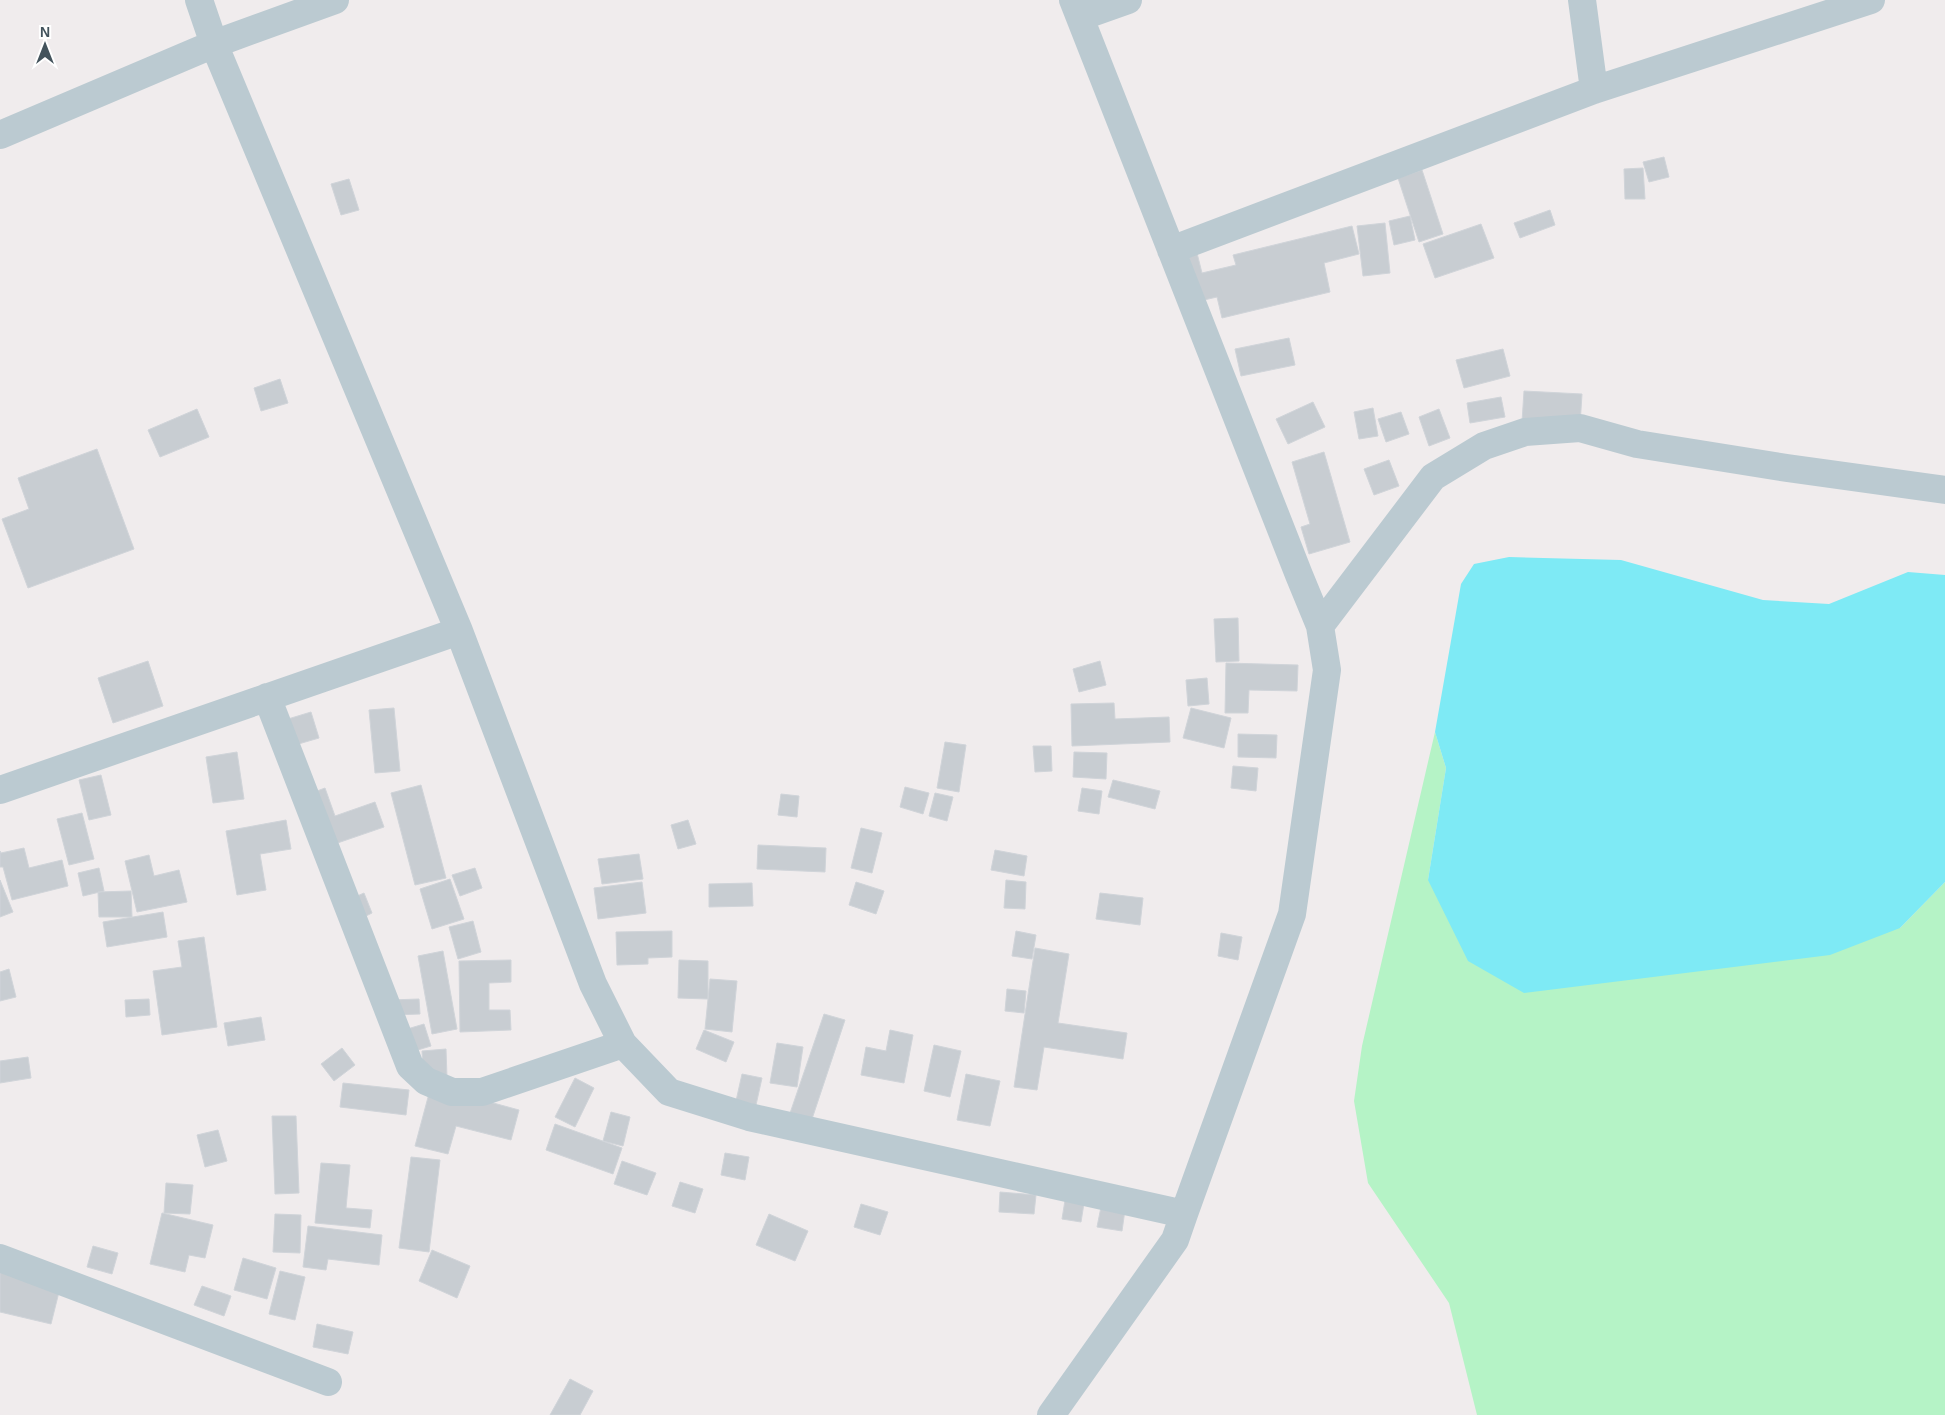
<svg xmlns="http://www.w3.org/2000/svg" width="1945" height="1415" font-family="Arial,sans-serif">
<rect width="100%" height="100%" fill="#f0eced"/>
<path fill="#b5f3c6" d="M1435 732 1446 768 1428 880 1900 928 1945 882V1415H1477L1449 1303 1368 1183 1354 1101 1362 1046Z"/>
<path fill="#7eeaf5" d="M1509 557 1621 560 1763 600 1829 604 1908 572 1945 575V882L1900 928 1830 955 1524 993 1468 961 1428 880 1446 768 1435 732 1461 584 1474 564Z"/>
<path fill="#c8cdd2" stroke="#d0d4d9" d="M1664 157 1669 177 1649 182 1643 162Z
M1643 168 1645 199H1625L1624 169Z
M1422 170 1443 234 1419 242 1398 178Z
M349 179 359 210 341 215 331 184Z
M1550 210 1555 225 1520 238 1514 223Z
M1410 216 1415 240 1394 245 1389 221Z
M1385 223 1390 273 1363 276 1357 226Z
M1481 224 1494 258 1435 278 1423 244Z
M1352 226 1359 254 1324 263 1330 292 1222 318 1217 297 1191 303 1178 253 1196 249 1202 273 1236 265 1233 255Z
M1289 338 1295 365 1241 376 1235 349Z
M1503 349 1510 376 1464 388 1456 360Z
M280 379 288 403 261 411 254 388Z
M1524 391 1582 394 1580 425 1522 422Z
M1501 397 1505 417 1470 423 1467 403Z
M1313 402 1325 427 1288 444 1276 419Z
M1373 408 1378 436 1359 439 1354 412Z
M197 409 209 437 160 457 148 430Z
M1439 409 1450 438 1429 446 1419 417Z
M1401 412 1409 434 1386 442 1378 419Z
M97 449 134 549 28 588 2 519 29 509 18 478Z
M1324 452 1350 542 1309 554 1301 527 1310 524 1292 462Z
M1389 460 1399 486 1374 495 1364 469Z
M1238 618 1239 661 1216 662 1214 619Z
M148 661 163 706 113 723 98 678Z
M1100 661 1106 685 1079 692 1073 669Z
M1226 663 1298 665 1297 691 1249 690 1248 713H1225Z
M1207 678 1209 704 1188 706 1186 680Z
M1114 703 1115 719 1169 717 1170 742 1072 746 1071 704Z
M394 708 400 771 375 773 369 710Z
M1191 708 1231 718 1224 748 1183 738Z
M311 712 319 738 295 745 288 719Z
M1238 734 1277 735 1276 758 1238 757Z
M945 742 966 745 959 792 937 788Z
M1033 746H1051L1052 771 1035 772Z
M237 752 244 799 213 803 206 757Z
M1074 752 1107 753 1106 779 1073 777Z
M1233 766 1258 768 1256 791 1231 788Z
M101 775 111 815 89 820 79 780Z
M1113 780 1160 791 1155 809 1108 797Z
M421 785 446 878 415 885 391 793Z
M905 787 929 793 923 814 900 807Z
M325 788 335 816 375 802 384 827 320 849 301 797Z
M1082 788 1102 791 1099 814 1078 811Z
M935 793 953 797 947 821 929 816Z
M781 794 799 796 797 817 778 815Z
M82 813 94 859 69 865 57 819Z
M286 820 291 849 260 854 266 890 237 895 226 831Z
M688 820 696 844 678 849 671 825Z
M861 828 882 833 872 873 851 868Z
M758 845 826 848 825 872 757 869Z
M24 848 29 868 62 860 68 886 12 900 3 867H0V851L1 853Z
M995 850 1027 856 1024 876 991 870Z
M639 854 643 879 602 884 598 859Z
M149 855 154 876 179 870 187 902 137 912 125 861Z
M99 868 104 891 83 896 78 873Z
M475 868 482 888 460 896 452 875Z
M450 879 464 919 432 929 420 889Z
M0 880 13 912 0 917Z
M1006 880 1026 882 1025 909 1004 908Z
M642 882 646 913 598 919 594 888Z
M856 882 884 891 876 914 849 905Z
M752 883 753 906 709 907V884Z
M131 891 132 917H99L98 892Z
M364 893 372 913 348 925 339 904Z
M1100 893 1143 898 1140 925 1096 919Z
M163 912 167 937 107 947 103 922Z
M473 921 481 952 458 959 449 927Z
M672 931V957L648 958V964L617 965 616 932Z
M1016 931 1036 935 1032 959 1012 956Z
M1221 933 1242 937 1238 960 1218 956Z
M204 937 217 1027 162 1035 153 971 182 967 178 941Z
M1035 948 1069 954 1058 1023 1127 1033 1123 1059 1044 1047 1037 1090 1014 1087Z
M443 951 457 1029 432 1034 418 956Z
M511 960V982L489 983V1010H510L511 1030 460 1032 459 961Z
M679 960 708 961V999L678 998Z
M9 969 16 997 0 1001V972Z
M710 979 737 981 732 1032 705 1029Z
M1007 989 1026 991 1024 1013 1005 1011Z
M149 999 150 1015 126 1017 125 1000Z
M419 999 420 1014 392 1015 391 1000Z
M824 1014 845 1020 810 1125 788 1119Z
M261 1017 265 1040 228 1046 224 1023Z
M424 1024 431 1046 401 1055 394 1033Z
M704 1030 734 1042 726 1062 696 1049Z
M890 1030 913 1035 904 1083 861 1075 866 1047 886 1051Z
M777 1043 803 1047 797 1087 770 1083Z
M934 1045 961 1051 950 1097 924 1091Z
M342 1048 355 1065 334 1081 321 1064Z
M446 1049 447 1078 424 1080 422 1051Z
M28 1057 31 1078 0 1083V1061Z
M742 1074 762 1078 756 1105 736 1101Z
M966 1074 1000 1081 990 1126 957 1120Z
M575 1078 594 1088 575 1127 555 1117Z
M343 1083 409 1090 406 1115 340 1107Z
M431 1086 519 1110 511 1140 456 1126 448 1154 415 1146Z
M611 1112 630 1117 623 1146 603 1141Z
M272 1116H296L299 1193 275 1194Z
M555 1124 622 1148 613 1174 546 1150Z
M218 1130 227 1161 205 1167 197 1135Z
M725 1153 749 1157 745 1180 721 1175Z
M411 1157 440 1160 429 1252 399 1248Z
M622 1161 656 1173 647 1195 614 1184Z
M321 1163 350 1165 346 1208 372 1210 370 1228 315 1223Z
M680 1182 703 1189 695 1213 672 1206Z
M166 1183 193 1185 190 1214 164 1213Z
M1000 1192 1036 1195 1034 1214 999 1212Z
M1066 1194 1085 1197 1081 1222 1062 1219Z
M861 1204 888 1212 880 1235 854 1227Z
M1101 1207 1125 1210 1122 1231 1097 1227Z
M162 1213 213 1225 205 1258 189 1255 185 1272 150 1264Z
M275 1214 301 1215 300 1253 273 1252Z
M769 1214 808 1231 795 1261 756 1245Z
M308 1226 382 1235 379 1265 328 1259 326 1270 303 1267Z
M93 1246 118 1253 112 1274 87 1267Z
M432 1250 470 1266 457 1298 419 1281Z
M243 1258 276 1268 267 1299 234 1290Z
M0 1266 62 1280 51 1324 0 1312Z
M280 1271 305 1277 295 1320 269 1314Z
M202 1286 231 1296 224 1316 194 1305Z
M317 1324 353 1332 348 1354 313 1347Z
M570 1379 593 1391 580 1415H550Z"/>
<g fill="none" stroke-linecap="round" stroke-linejoin="round">
<path stroke="#bbcad1" stroke-width="28" d="M199 0 214 44 459 631 593 984 623 1044 669 1092 749 1117 1184 1214
M1582 0 1594 90
M1080 17 1128 0
M0 135 214 44 335 0
M1171 250 1594 90 1871 0
M1320 626 1433 477 1484 446 1525 432 1580 428 1637 444 1787 468 1945 490
M267 697 410 1066 426 1081 452 1092H482L623 1044
M0 790 459 631
M0 1258 328 1382
M1051 1415 1175 1240 1184 1214 1292 914 1327 670 1320 626 1299 575 1073 0"/>
</g>
<g transform="translate(45 45)" stroke="#ffffff" stroke-width="4" paint-order="stroke">
<path d="M0-4L9 19L0 12L-9 19Z" fill="#43535c"/>
<text y="-8" font-size="14" font-weight="bold" text-anchor="middle" fill="#43535c">N</text>
</g>
</svg>
